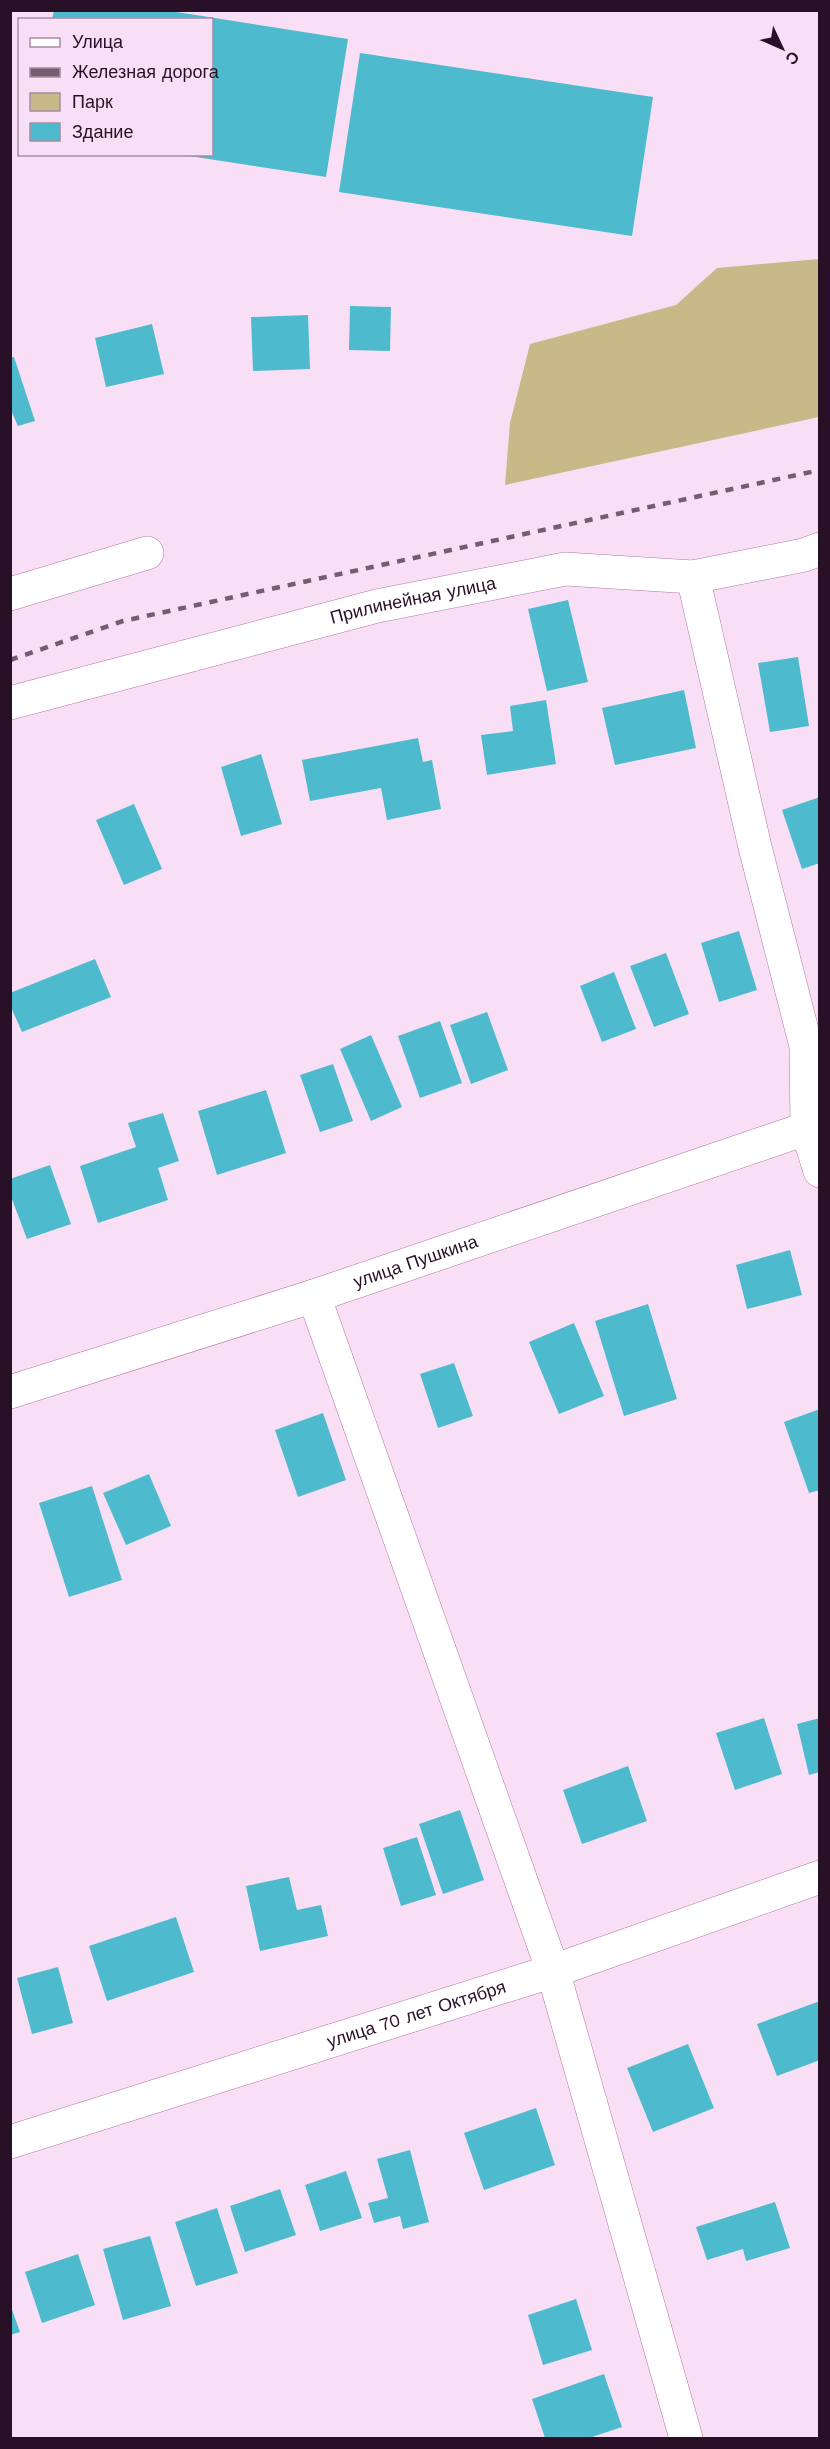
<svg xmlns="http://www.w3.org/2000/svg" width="830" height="2449" font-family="'Work Sans',sans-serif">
<rect width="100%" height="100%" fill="#f9dff5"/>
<path fill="#c9b888" d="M819 259V417L505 485 510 423 530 344 676 305 717 268Z"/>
<path fill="#4dbacd" d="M54 10H164L348 39 326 177 189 156 212 154V20H52Z
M360 53 653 97 632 236 339 192Z
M350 306 391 307 390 351 349 350Z
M308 315 310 369 253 371 251 317Z
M152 324 164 374 106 387 95 338Z
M14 357 35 421 18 426 10 408V358Z
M568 600 588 682 547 691 528 609Z
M798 657 809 726 770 732 758 663Z
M684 690 696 748 615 765 602 708Z
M546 700 556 764 487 775 481 735 513 731 510 706Z
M418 738 423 762 432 760 441 809 387 820 381 788 310 801 302 760Z
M261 754 282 824 241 836 221 767Z
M820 797V863L802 869 782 810Z
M134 804 162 869 124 885 96 820Z
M739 931 757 990 719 1002 701 943Z
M666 953 689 1014 654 1027 630 966Z
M95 959 111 997 22 1032 10 1005V993Z
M614 972 636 1029 602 1042 580 986Z
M487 1012 508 1070 471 1084 450 1025Z
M440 1021 462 1083 420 1098 398 1036Z
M371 1035 402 1107 371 1121 340 1049Z
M333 1064 353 1121 320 1132 300 1075Z
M266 1090 286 1153 217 1175 198 1111Z
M163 1113 179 1161 158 1168 168 1200 98 1223 80 1166 136 1147 128 1123Z
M50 1165 71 1224 27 1239 10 1194V1179Z
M790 1250 802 1295 747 1309 736 1265Z
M648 1304 677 1399 624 1416 595 1321Z
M574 1323 604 1396 559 1414 529 1342Z
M454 1363 473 1416 438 1428 420 1374Z
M820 1409V1490L809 1493 784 1422Z
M323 1413 346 1480 298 1497 275 1430Z
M149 1474 171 1526 126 1545 103 1493Z
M92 1486 122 1580 69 1597 39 1503Z
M764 1718 782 1774 735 1790 716 1733Z
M820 1718V1772L809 1775 797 1724Z
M628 1766 647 1821 582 1844 563 1790Z
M460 1810 484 1880 443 1894 419 1824Z
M417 1837 436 1895 401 1906 383 1848Z
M289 1877 297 1910 321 1905 328 1936 260 1951 246 1886Z
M176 1917 194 1972 107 2001 89 1946Z
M58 1967 73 2023 32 2034 17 1978Z
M820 2001V2060L777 2076 757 2024Z
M688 2044 714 2108 653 2132 627 2068Z
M536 2108 555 2165 484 2190 464 2133Z
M410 2150 429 2222 403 2229 400 2216 374 2223 368 2203 388 2198 377 2159Z
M346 2171 362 2218 320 2231 305 2185Z
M280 2189 296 2235 245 2252 230 2206Z
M775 2202 790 2248 746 2261 743 2249 707 2260 696 2227Z
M217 2208 238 2273 196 2286 175 2222Z
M150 2236 171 2306 123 2320 103 2249Z
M78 2254 95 2305 42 2323 25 2272Z
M576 2299 592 2350 543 2365 528 2315Z
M10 2304 20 2332 10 2335Z
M604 2374 622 2427 589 2438H545L532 2399Z"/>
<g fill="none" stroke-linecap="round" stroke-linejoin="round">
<g stroke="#b277aa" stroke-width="34">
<g id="minor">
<path d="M693 577 755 847 806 1046 807 1129 820 1171"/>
<path d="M10 594 147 553"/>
<path id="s1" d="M10 703 377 606 565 569 693 577 804 555 820 549"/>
<path d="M314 1296 553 1971 686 2438"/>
<path id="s2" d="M10 1392 314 1296 820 1124"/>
<path id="s3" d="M10 2142 553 1971 820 1877"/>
</g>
</g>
<use href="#minor" stroke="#fff" stroke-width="33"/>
<path stroke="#745c71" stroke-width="4.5" stroke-dasharray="8 8" stroke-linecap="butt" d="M10 660 123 621 820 470"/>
</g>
<g text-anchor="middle" stroke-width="4.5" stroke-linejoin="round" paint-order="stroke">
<g font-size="18" fill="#281126" stroke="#f9dff5">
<text dy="6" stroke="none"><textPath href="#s1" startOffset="416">Прилинейная улица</textPath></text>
<text dy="6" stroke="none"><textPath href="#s2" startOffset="426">улица Пушкина</textPath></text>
<text dy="6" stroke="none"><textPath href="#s3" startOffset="426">улица 70 лет Октября</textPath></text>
</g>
</g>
<rect width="830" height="2449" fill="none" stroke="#281126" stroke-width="24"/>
<rect x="18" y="18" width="195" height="138" fill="#f9dff5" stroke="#a58da2" stroke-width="1.5"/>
<rect x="30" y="38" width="30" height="9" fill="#ffffff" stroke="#a58da2" stroke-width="1.5"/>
<text x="72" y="48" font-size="18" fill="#281126">Улица</text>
<rect x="30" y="68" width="30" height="9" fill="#745c71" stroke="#a58da2" stroke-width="1.5"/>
<text x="72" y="78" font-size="18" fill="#281126">Железная дорога</text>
<rect x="30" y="93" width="30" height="18" fill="#c9b888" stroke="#a58da2" stroke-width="1.5"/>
<text x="72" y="108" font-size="18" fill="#281126">Парк</text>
<rect x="30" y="123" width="30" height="18" fill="#4dbacd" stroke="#a58da2" stroke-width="1.5"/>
<text x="72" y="138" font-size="18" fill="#281126">Здание</text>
<g transform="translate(782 48) rotate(134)" stroke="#f9dff5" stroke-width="4.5" paint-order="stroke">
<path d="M0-4.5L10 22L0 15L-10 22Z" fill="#281126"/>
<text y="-9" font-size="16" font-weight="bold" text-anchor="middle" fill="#281126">С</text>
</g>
</svg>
